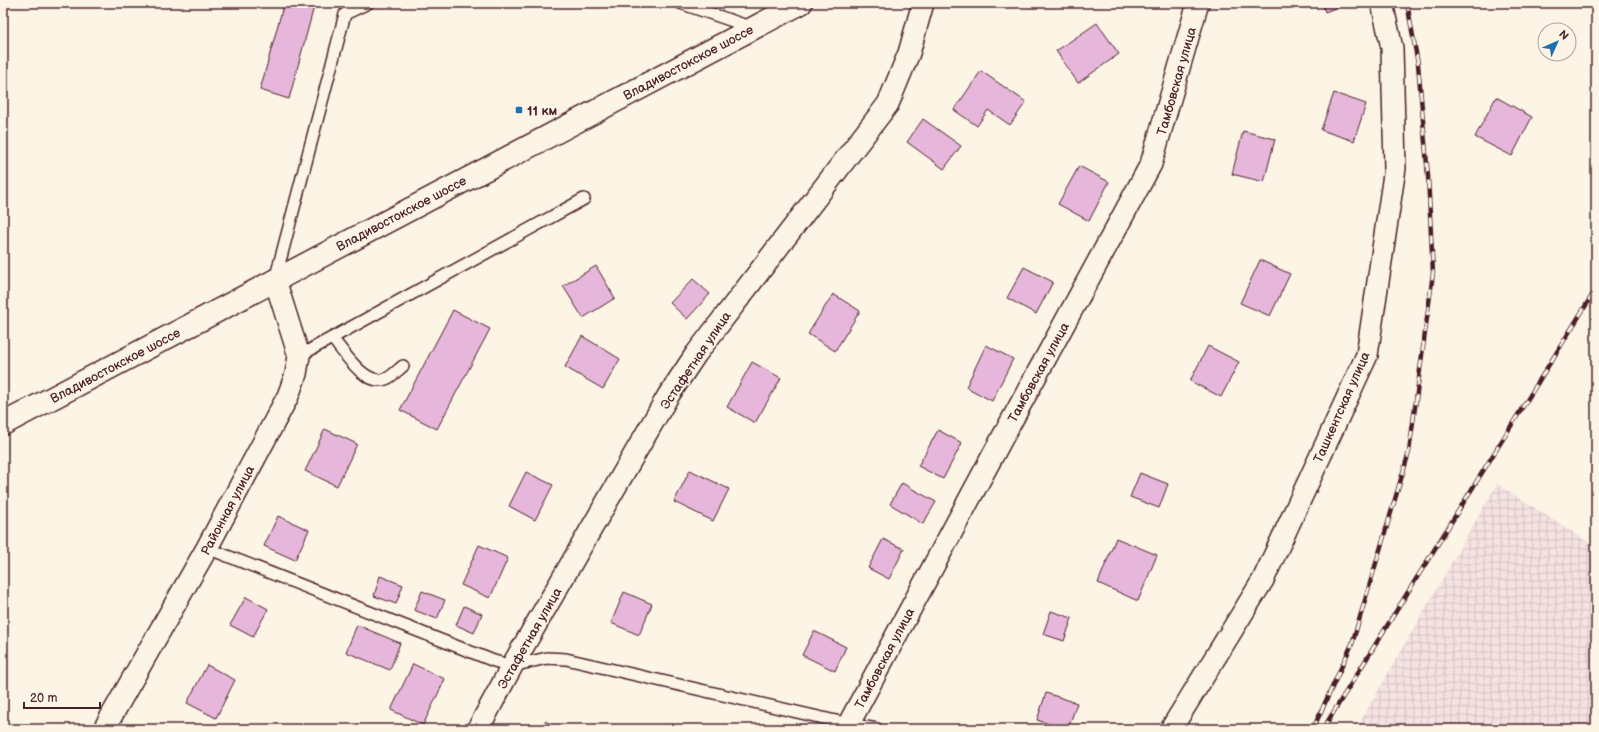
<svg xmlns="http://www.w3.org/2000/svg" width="1599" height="732" font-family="'Balsamiq Sans',sans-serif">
<defs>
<pattern id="industrial-grid" width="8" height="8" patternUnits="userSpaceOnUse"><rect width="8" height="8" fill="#f5e2e2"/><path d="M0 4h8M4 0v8" fill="none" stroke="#d4c1c2"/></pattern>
</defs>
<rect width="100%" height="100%" fill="#fcf5e5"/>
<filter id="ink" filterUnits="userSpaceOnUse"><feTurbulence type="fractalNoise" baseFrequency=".025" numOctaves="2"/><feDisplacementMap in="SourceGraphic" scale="8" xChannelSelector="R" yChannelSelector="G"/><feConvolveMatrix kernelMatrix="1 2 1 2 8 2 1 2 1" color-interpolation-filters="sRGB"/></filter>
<g filter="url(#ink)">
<path fill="url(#industrial-grid)" d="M1497 484 1596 547V729H1356Z"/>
<path fill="#e6b7da" stroke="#4a1f2b" d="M284 3H315L289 99 260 90Z
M1322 3H1348L1325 12Z
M1097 23 1119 54 1078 83 1056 51Z
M981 71 1026 102 1010 125 988 110 977 126 954 110Z
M1334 93 1366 104 1354 141 1321 130Z
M1496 97 1532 117 1512 156 1475 137Z
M923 119 961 146 944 169 907 142Z
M1243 131 1275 139 1264 182 1232 174Z
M1079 166 1109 182 1089 221 1058 204Z
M1260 260 1290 274 1270 316 1240 303Z
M596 266 615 298 583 318 563 286Z
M1024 267 1053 282 1036 314 1007 298Z
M693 279 710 294 687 319 670 303Z
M833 294 860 311 835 351 808 334Z
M453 310 490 329 437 429 400 410Z
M582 336 620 359 603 389 565 367Z
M986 345 1013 359 992 401 966 387Z
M1208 346 1239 362 1221 397 1190 381Z
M752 362 781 378 755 423 727 407Z
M325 429 357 444 337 486 305 471Z
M938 430 962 443 943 479 918 466Z
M690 470 729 489 713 521 674 502Z
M526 472 553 485 535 520 509 506Z
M1140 473 1168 484 1159 508 1130 497Z
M902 483 936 502 923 524 890 504Z
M278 516 309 530 295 560 264 546Z
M1116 538 1157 555 1138 601 1098 583Z
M883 539 904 549 889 579 868 568Z
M479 545 508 558 490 598 461 585Z
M380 576 403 585 396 604 374 596Z
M422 591 445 600 437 619 414 610Z
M624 592 652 604 639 635 611 623Z
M246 597 268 609 253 637 230 625Z
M464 606 482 614 474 633 456 625Z
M1051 611 1072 618 1064 641 1043 634Z
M357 625 400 643 390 670 346 652Z
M814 631 846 647 835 671 802 655Z
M413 664 445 679 423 725 391 710Z
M207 665 235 680 216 718 187 703Z
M1046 693 1077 703 1068 729H1064L1037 720Z
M545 721 562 729H542Z"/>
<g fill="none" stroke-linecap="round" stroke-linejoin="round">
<g stroke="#4a1f2b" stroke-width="14">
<path id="service" d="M680 3 753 28
M275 280 345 14 368 3
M332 338C344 352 366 389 388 378 393 375 398 370 403 366
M299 356 584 199
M207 548 494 661 512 666 547 658 566 659 849 724 877 729"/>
</g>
<g stroke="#4a1f2b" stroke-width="24">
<path id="minor" d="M104 729 207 548 288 396 296 374 299 356 275 280
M478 729 512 666 668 396 696 354 888 104 909 53 923 3
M846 729 1000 442 1151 164 1198 3
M1171 729 1263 580 1367 355 1395 168 1392 48 1382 3"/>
</g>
<g stroke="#4a1f2b" stroke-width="25">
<path id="primary" d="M3 424 801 3"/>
</g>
<use href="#service" stroke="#fcf5e5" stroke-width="11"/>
<use href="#minor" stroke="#fcf5e5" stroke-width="21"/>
<use href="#primary" stroke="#fcf5e5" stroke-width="22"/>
<g stroke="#4a1f2b" stroke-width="4.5">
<path id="rail" d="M1313 729 1352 644 1409 452 1433 273 1428 176 1418 64 1407 3
M1323 729 1596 289"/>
</g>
<use href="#rail" stroke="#fcf5e5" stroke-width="3" stroke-dasharray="9" stroke-linecap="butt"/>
</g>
</g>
<rect fill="#1f6fb2" stroke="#fcf5e5" stroke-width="1.5" x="515" y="106" width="8" height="8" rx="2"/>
<g text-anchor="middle" stroke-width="3.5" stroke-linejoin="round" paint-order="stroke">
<g font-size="13" fill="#4a1f2b" stroke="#fcf5e5">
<text transform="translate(688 62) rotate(-28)" y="5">Владивостокское шоссе</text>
<text transform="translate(1176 81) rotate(-74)" y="5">Тамбовская улица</text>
<text transform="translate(401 213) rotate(-28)" y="5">Владивостокское шоссе</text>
<text transform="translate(695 360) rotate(-56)" y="5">Эстафетная улица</text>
<text transform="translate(115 365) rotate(-28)" y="5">Владивостокское шоссе</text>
<text transform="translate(1038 372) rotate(-61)" y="5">Тамбовская улица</text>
<text transform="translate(1341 407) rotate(-66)" y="5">Ташкентская улица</text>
<text transform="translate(227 510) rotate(-62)" y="5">Районная улица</text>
<text transform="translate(529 638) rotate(-60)" y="5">Эстафетная улица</text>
<text transform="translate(884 658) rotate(-62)" y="5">Тамбовская улица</text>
</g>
<g font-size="13" font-weight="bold" fill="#4a1f2b" stroke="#fcf5e5" text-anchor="start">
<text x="527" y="115">11 км</text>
</g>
</g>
<rect width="1599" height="732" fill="none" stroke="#fcf5e5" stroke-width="16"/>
<rect x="8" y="8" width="1583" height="716" fill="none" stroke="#4a1f2b" stroke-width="1.5" filter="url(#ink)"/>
<g transform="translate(1557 42) rotate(45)"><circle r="19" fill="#fcf5e5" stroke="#b59f9b"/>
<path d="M0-3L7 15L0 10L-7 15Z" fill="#1f6fb2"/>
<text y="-6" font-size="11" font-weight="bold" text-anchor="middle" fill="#4a1f2b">N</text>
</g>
<path d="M24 702v6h76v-6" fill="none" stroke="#4a1f2b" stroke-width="2"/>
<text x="30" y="702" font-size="12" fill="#4a1f2b" stroke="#fcf5e5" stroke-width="3" paint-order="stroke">20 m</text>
</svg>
